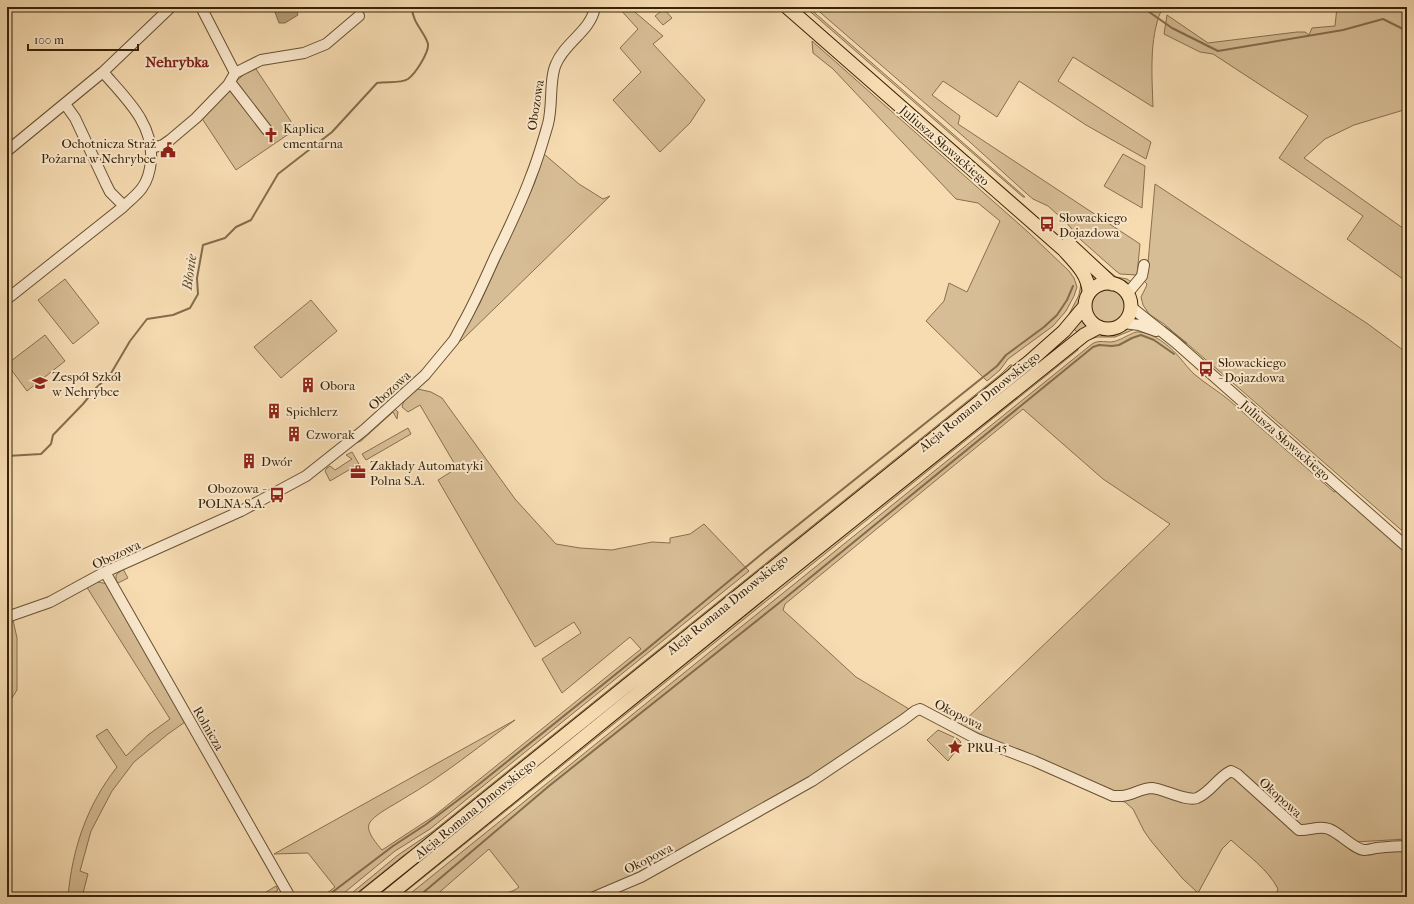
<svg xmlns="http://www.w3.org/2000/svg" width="1414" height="904" font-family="'IM FELL French Canon',serif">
<rect width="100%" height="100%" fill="#f7dcb2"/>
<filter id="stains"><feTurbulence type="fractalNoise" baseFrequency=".005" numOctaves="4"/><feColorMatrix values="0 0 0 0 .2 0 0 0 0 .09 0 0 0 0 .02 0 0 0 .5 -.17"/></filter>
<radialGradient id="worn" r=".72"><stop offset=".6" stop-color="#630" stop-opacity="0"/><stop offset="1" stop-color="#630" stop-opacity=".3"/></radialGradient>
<path fill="#d7bd95" stroke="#88704e" d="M618 7H629L663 36 653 44 705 100 690 123 660 152 613 100 641 72 620 48 638 29Z
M805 7H808L1025 197H1023Z
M814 7H1155L1161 11C1149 39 1152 76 1153 107L1073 57 1058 81 1151 142 1146 159 1086 125 1019 81 997 117 943 81 932 95 960 116 958 124 1140 244 1137 275 1120 274 1116 271 1081 240 1066 222 1048 206 1033 199 1026 193 971 143Z
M1337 7H1407V109L1354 125 1325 139 1304 158 1407 231V282L1347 239 1363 216 1279 158 1308 116 1213 54 1200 52 1164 34 1167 15 1208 43 1297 32H1305L1309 35 1312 28 1335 26Z
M664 9 672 18 663 25 655 16Z
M812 41 1028 232 1069 271 1074 278 1077 287 1074 296 1066 311 1053 326 1008 359 1000 370 987 381 926 321 944 301 949 283 967 292 1000 221 978 203 956 199 833 69 813 53Z
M254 66 296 129 236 170 201 117 234 83Z
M544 154 579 184 603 199 610 196 461 341 459 340 480 303 518 220 535 182Z
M1123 154 1145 166 1142 208 1104 186Z
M1155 184 1368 324 1407 353V535L1225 376 1164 324 1149 314 1143 305 1141 297 1146 287 1147 284 1144 281 1148 263Z
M1096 262H1098L1116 277 1127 279 1133 283C1123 289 1104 268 1096 262Z
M65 279 99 323 73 344 38 300Z
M1081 284C1086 299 1075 310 1066 320L1079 295Z
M1091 307a17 17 0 1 1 34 0a17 17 0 1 1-34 0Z
M311 300 337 331 281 378 254 347Z
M1082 316 1088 326 1079 334 1073 328Z
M1129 328 1135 329 1115 337H1097L1085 341 1100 334H1116Z
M1136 332C1152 331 1170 346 1180 358 1185 364 1189 369 1194 374 1206 384 1218 391 1229 400L1334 492 1337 491 1407 553V839L1355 842 1337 829 1303 827 1232 774 1296 832 1327 831 1352 847 1407 849V897H1275L1278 889C1268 869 1247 855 1231 840L1222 849 1198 893 1182 878 1151 841 1144 831 1133 809 1125 802 1111 799 1089 783 960 725 1170 524 1103 479 1023 409 785 604 783 610 856 677 909 709 907 715 818 774 667 861 589 897H494C503 893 512 893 519 887L489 849 434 897H406L1092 344C1098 340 1104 342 1111 342 1120 341 1127 335 1136 332Z
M45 335 65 361 27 391 7 364Z
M1078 347V350L399 897H395L403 889Z
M1010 365H1012L1003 376 438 832 403 856 352 897H347L398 855 432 832 1001 374Z
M418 389 431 392 442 398 515 499 556 544 580 548 612 550 652 542 670 543V538L690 534 704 524 749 571 430 829 395 851 339 897H322L335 887 308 853 274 854 515 720C478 747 443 776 403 799 394 805 373 815 369 824 366 832 377 844 382 850L434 816 641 649 630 637 562 693 542 659 581 633 574 622 535 647 438 480 457 468 420 405 408 412 402 407C404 398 411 393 418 389Z
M395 409 398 412 397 419 393 412 361 441 354 444Z
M408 428 411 434 366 460 362 454Z
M352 452 359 464 330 481 325 471 327 468 330 466 335 470 352 459 346 455Z
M123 569 128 578 118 583 116 580V575Z
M98 582 108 584 182 713 181 715 185 722 168 734 134 762 112 791 91 831 80 871 88 874 82 897H68C72 849 87 805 117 767L96 736 107 729 126 756 148 735 170 719 86 586Z
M13 620 17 638V690L7 706V621Z
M938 730 958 739 961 742 955 752 948 761 927 740Z
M276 886 278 890 268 897H258Z"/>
<path fill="#b69d78" stroke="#846c4b" d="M273 7H296L298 15 285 23H279Z"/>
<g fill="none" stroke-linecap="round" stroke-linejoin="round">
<path stroke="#846c4b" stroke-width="2" d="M557 7 563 11H574L579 7
M1142 7 1172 28 1218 51 1343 30 1383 19 1407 31
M1165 327 1186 343
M7 456 41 454 51 444 53 435 83 404 96 388 110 375 130 341 147 319 173 315 190 308 198 294 197 278 203 245 225 238 236 227 251 220 278 174 332 132 377 83C386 81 400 84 408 79 415 74 429 53 428 44 425 32 412 23 412 7
M326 897 393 846 425 825 478 785 647 649 764 552 997 366 1006 355 1044 327 1057 315 1067 300 1073 286
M418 897 549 786 779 603 1093 347 1099 345 1112 346 1119 345 1132 338 1141 335 1154 340 1174 354"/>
<g stroke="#685132" stroke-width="12">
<path id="minor" d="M201 7 235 73 261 60 304 53 326 44 359 16
M230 82 267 130
M65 104 75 118 106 184 110 192 124 206
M151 148 163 145 170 140 196 118 228 85 235 73
M7 151 103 72 171 7
M1127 294 1142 276 1144 265
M7 299 123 207C129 201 137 195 142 188 148 180 150 171 151 161 154 123 125 98 103 72
M1131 307 1175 342 1407 547
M1124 323 1139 325 1156 331
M105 572 290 897
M7 617 50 602 105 572 241 511 306 476 364 430 425 375 454 340 462 325C474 304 484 281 494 259 507 232 521 204 531 176 538 159 543 141 548 124 553 105 549 79 556 64 565 42 591 31 595 7
M594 897 641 877 789 794 812 781 903 720 915 711 920 709 977 739 1034 761 1113 796C1116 796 1119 796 1122 796 1132 795 1142 788 1152 788 1164 789 1187 802 1197 798 1211 792 1218 777 1231 771L1237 774 1299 830C1309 831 1319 825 1329 829 1340 833 1354 849 1364 850 1367 850 1372 849 1376 848 1386 847 1397 846 1407 846"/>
</g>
<g stroke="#382308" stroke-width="15">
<path id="major" d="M787 7 1063 249C1075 262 1089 275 1089 293
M1068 243 1112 284
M1085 306a23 23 0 1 1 46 0a23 23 0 1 1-46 0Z
M364 897 1029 362 1064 331 1085 306
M387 897 764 591 1084 335 1099 327"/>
</g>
<use href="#minor" stroke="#fae8cd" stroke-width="10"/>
<use href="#major" stroke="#f7dcb2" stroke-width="13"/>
</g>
<defs>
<g id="church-bare" transform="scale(1.2)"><path d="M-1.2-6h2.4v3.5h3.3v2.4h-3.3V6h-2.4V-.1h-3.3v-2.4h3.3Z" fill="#8f2418" stroke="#fae8cd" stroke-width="2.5" paint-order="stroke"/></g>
<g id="civic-bare" transform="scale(1.2)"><path d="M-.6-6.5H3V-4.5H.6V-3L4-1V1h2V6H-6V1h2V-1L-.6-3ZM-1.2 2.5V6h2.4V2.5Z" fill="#8f2418" stroke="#fae8cd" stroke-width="2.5" paint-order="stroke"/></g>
<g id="bus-bare" transform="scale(1.2)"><path d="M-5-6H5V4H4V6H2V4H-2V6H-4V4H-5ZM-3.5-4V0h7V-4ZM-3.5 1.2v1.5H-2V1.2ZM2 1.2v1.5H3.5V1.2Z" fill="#8f2418" stroke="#fae8cd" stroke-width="2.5" paint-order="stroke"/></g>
<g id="school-bare" transform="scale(1.2)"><path d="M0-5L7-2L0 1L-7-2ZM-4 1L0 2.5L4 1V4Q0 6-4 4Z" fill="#8f2418" stroke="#fae8cd" stroke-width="2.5" paint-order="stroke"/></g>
<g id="building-bare" transform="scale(1.2)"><path d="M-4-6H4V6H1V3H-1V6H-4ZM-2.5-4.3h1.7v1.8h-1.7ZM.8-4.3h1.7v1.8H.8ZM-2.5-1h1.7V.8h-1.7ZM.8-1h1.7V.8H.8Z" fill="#8f2418" stroke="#fae8cd" stroke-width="2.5" paint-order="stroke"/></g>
<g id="office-bare" transform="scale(1.2)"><path d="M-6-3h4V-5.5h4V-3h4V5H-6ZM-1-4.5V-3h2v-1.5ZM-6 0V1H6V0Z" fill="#8f2418" stroke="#fae8cd" stroke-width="2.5" paint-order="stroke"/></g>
<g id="sight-bare" transform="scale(1.2)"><path d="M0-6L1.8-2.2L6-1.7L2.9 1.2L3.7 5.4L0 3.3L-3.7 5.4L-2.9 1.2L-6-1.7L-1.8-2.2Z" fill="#8f2418" stroke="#fae8cd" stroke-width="2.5" paint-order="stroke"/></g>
</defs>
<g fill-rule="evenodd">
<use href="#church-bare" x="271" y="135"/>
<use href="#civic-bare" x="168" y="150"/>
<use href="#bus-bare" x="1047" y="224"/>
<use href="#bus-bare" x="1206" y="369"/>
<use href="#school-bare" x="40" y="383"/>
<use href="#building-bare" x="308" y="385"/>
<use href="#building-bare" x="274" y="411"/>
<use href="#building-bare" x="294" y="434"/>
<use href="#building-bare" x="249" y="461"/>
<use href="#office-bare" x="358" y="472"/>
<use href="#bus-bare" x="277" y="495"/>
<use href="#sight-bare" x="955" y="747"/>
</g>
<g text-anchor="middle" stroke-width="4" stroke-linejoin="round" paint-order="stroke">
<g font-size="13" fill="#382308" stroke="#fae8cd">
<text transform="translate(535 105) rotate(-81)" y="5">Obozowa</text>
<text transform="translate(945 145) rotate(41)" y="5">Juliusza Słowackiego</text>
<text transform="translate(389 390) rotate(-42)" y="5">Obozowa</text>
<text transform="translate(979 401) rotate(-39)" y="5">Aleja Romana Dmowskiego</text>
<text transform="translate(1286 440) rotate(41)" y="5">Juliusza Słowackiego</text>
<text transform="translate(116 554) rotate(-25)" y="5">Obozowa</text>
<text transform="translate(727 604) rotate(-39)" y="5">Aleja Romana Dmowskiego</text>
<text transform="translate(959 714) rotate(27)" y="5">Okopowa</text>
<text transform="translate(209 728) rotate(60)" y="5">Rolnicza</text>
<text transform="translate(1281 797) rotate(42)" y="5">Okopowa</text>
<text transform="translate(475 808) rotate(-39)" y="5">Aleja Romana Dmowskiego</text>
<text transform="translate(648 858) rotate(-27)" y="5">Okopowa</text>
</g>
<g font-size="13" fill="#382308" stroke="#fae8cd" text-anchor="start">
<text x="283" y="133">Kaplica<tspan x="283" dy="15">cmentarna</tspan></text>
<text x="156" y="148" text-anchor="end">Ochotnicza Straż<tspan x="156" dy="15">Pożarna w Nehrybce</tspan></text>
<text x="1059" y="222">Słowackiego<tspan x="1059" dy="15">Dojazdowa</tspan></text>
<text x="1218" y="367">Słowackiego<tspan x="1218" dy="15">- Dojazdowa</tspan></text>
<text x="52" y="381">Zespół Szkół<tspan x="52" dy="15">w Nehrybce</tspan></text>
<text x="320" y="390">Obora</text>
<text x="286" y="416">Spichlerz</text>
<text x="306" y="439">Czworak</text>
<text x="261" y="466">Dwór</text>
<text x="370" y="470">Zakłady Automatyki<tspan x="370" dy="15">Polna S.A.</tspan></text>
<text x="265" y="493" text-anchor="end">Obozowa -<tspan x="265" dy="15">POLNA S.A.</tspan></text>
<text x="967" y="752">PRU-15</text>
</g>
<g font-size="14" font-style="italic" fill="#644e2f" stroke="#fae8cd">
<text transform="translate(189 272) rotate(-82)" y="5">Błonie</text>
</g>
<g font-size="15" font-weight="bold" fill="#7a1f14" stroke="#fae8cd">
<text x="177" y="67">Nehrybka</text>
</g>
</g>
<rect width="1414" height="904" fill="none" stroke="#f7dcb2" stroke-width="24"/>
<rect x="8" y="8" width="1398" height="888" fill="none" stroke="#382308" stroke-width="2"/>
<rect x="12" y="12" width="1390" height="880" fill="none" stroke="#382308"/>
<path d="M28 44v6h110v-6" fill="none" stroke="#382308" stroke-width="2"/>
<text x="34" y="44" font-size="12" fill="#382308" stroke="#fae8cd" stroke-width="3" paint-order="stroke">100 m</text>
<rect width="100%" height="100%" filter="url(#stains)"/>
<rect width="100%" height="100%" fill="url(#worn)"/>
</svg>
